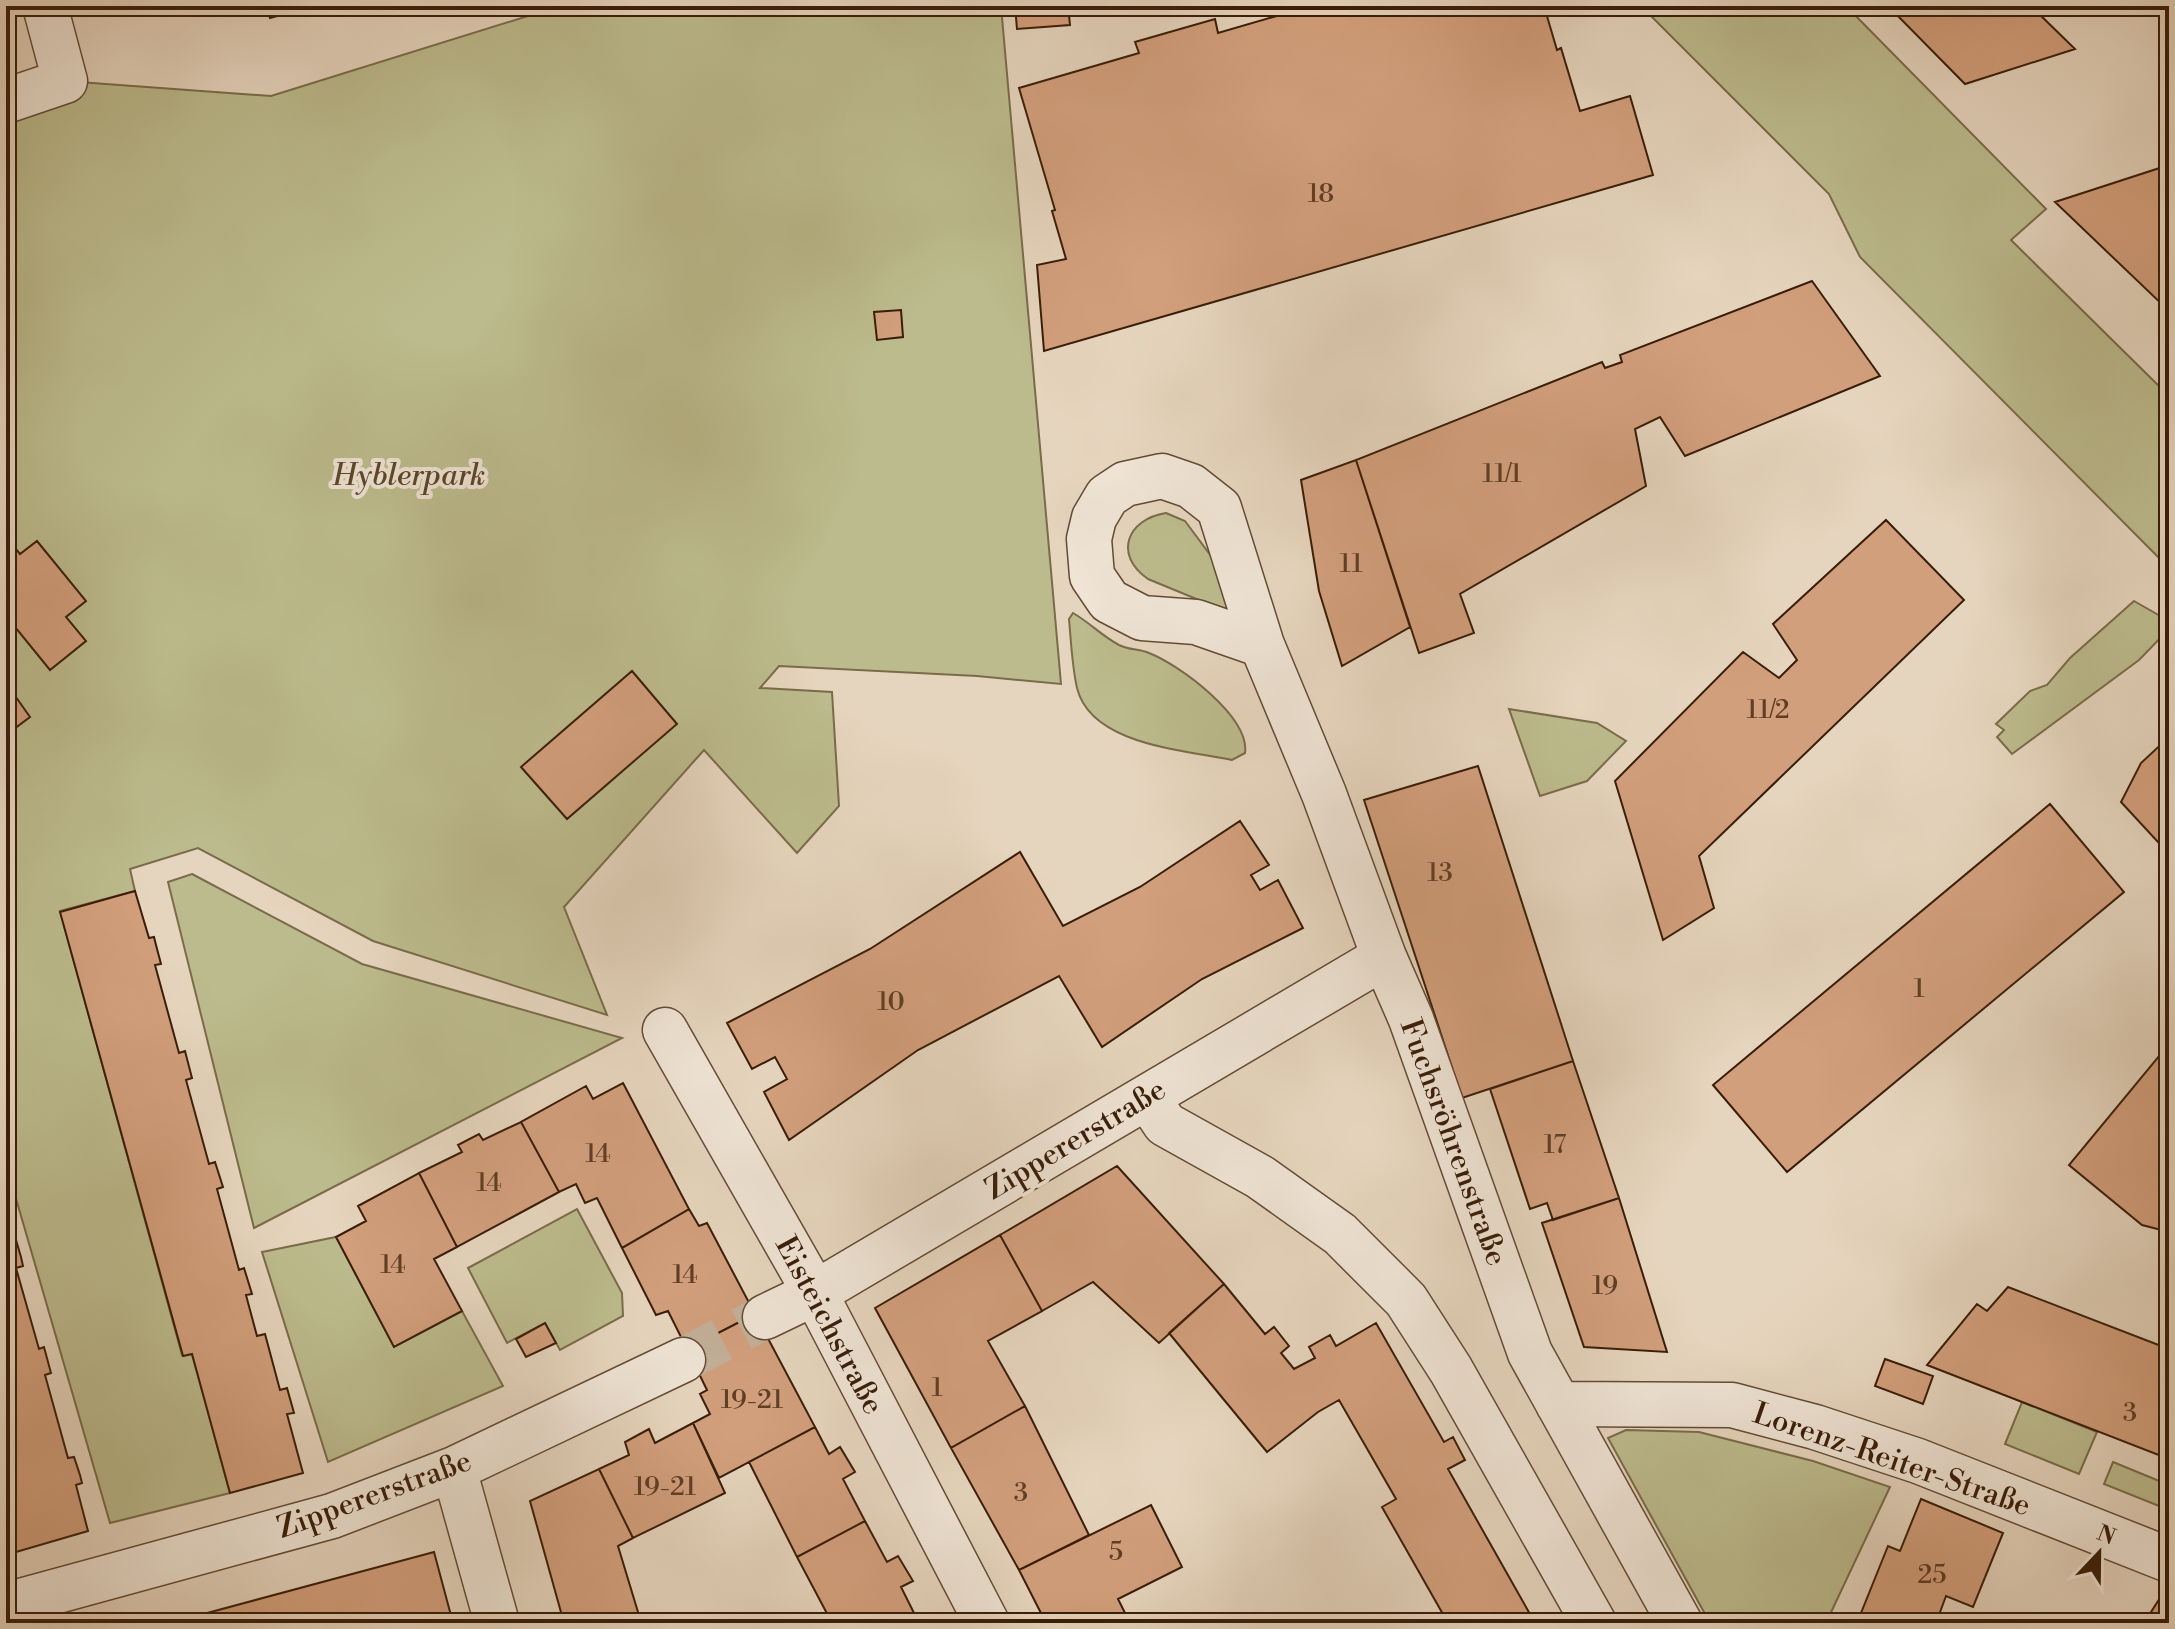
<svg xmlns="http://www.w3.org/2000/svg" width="2175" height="1629" font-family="'Libre Bodoni',serif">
<rect width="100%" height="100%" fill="#e6d5be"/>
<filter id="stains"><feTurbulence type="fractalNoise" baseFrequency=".0025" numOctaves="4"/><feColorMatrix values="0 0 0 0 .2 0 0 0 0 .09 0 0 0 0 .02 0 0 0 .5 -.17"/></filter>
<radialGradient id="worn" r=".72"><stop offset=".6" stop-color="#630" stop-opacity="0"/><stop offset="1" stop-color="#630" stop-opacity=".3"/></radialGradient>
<path fill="#bcbb8d" stroke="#7a6c4a" stroke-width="2" d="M560 6H1001L1061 684 977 676 779 666 760 688 832 692 839 806 797 853 704 750 564 907 607 1015 373 941 198 848 130 869 135 891 60 911 182 1355 192 1354 230 1493 110 1523 6 1164V101L65 81 271 96Z
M1641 6H1846L2046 209 2011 240 2169 396V568L1860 257 1829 194Z
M1166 513 1185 521 1237 591 1231 608 1223 610 1148 579C1113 555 1127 519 1166 513Z
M2134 601 2169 621V629L2139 660 2012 754 1997 737 2004 730 1996 724 2030 691 2047 685 2070 658Z
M1073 613C1089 622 1102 636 1119 645 1129 650 1140 649 1149 653 1180 665 1250 717 1245 753L1232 760C1184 750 1091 745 1077 688 1072 666 1071 641 1069 619Z
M1509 709 1597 723 1626 741 1587 781 1540 796Z
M192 874 362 964 622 1038 254 1228 168 882Z
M577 1209 622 1293 623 1316 560 1350 545 1323 507 1343 468 1268Z
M336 1237 394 1347 462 1311 503 1386 328 1462 262 1252Z
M2022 1402 2097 1432 2079 1474 2005 1444Z
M1626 1430 1699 1432 1813 1461 1890 1487 1826 1623H1710L1608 1438Z
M2113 1462 2169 1485V1510L2104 1484Z"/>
<path fill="#d29f7c" stroke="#391d08" stroke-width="2" d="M266 6H314L270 18Z
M1015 6H1068L1070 25 1017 29Z
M1311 6H1544L1557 50 1561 48 1580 111 1630 96 1653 175 1044 351 1037 265 1066 259 1052 211 1055 210 1019 88 1139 53 1135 42 1215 19 1218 33Z
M1888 6H2031L2075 49 1965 84Z
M2169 165V311L2055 202Z
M1812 281 1880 376 1685 456 1660 417 1635 429 1646 486 1460 594 1474 633 1419 653 1356 460 1602 362 1605 368 1622 362 1620 355Z
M901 310 903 337 877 340 874 312Z
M1356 460 1410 627 1342 666 1319 591 1301 480Z
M1886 520 1964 600 1699 856 1714 908 1663 940 1615 781 1743 652 1779 678 1797 660 1773 624Z
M6 536 20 554 37 541 86 601 66 617 86 641 50 670 6 616Z
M632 671 677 724 567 819 521 767Z
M6 683 30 717 6 735Z
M2169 737V854L2121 802 2141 763Z
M1478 766 1573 1061 1462 1098 1364 800Z
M2050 804 2124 892 1787 1172 1713 1085Z
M1240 821 1269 865 1251 875 1260 890 1278 880 1303 928 1202 979 1102 1047 1059 976 918 1050 789 1140 764 1092 787 1079 775 1057 752 1069 727 1023 870 949 1020 852 1063 926 1140 887Z
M135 891 149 938 154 937 156 945 161 964 155 965 179 1053 185 1051 192 1078 186 1080 209 1164 215 1162 223 1187 217 1189 239 1270 244 1268 252 1294 246 1295 257 1336 265 1334 280 1390 287 1388 294 1413 287 1414 303 1473 230 1493 192 1354 183 1356 60 912Z
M2169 1044V1232L2142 1225 2069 1165Z
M1573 1061 1619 1198 1553 1220 1547 1203 1530 1209 1490 1089Z
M623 1083 689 1209 622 1248 597 1198 585 1203 576 1184 559 1192 521 1122 586 1086 593 1099Z
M521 1122 559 1192 457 1247 419 1173 462 1152 458 1145 479 1134 483 1140Z
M1117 1166 1224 1284 1159 1343 1093 1282 1042 1311 1000 1235Z
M419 1173 457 1247 434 1259 462 1311 394 1347 336 1237 366 1221 358 1206Z
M1619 1198 1667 1352 1584 1347 1542 1223Z
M689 1209 699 1226 707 1223 755 1314 687 1349 668 1311 656 1315 622 1248Z
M6 1228 10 1241 16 1240 21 1257 23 1266 16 1268 39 1349 44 1347 51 1373 45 1375 68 1458 74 1457 80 1475 82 1483 76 1485 88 1531 16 1552 6 1517Z
M1000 1235 1042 1311 988 1341 1025 1406 951 1448 875 1308Z
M1224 1284 1265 1334 1274 1327 1289 1346 1281 1353 1294 1369 1315 1358 1309 1347 1330 1335 1336 1346 1376 1323 1444 1442 1453 1437 1465 1460 1448 1469 1535 1623H1448L1382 1507 1396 1499 1339 1400 1318 1412 1267 1452 1169 1333Z
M2008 1287 2169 1349V1459L1927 1365 1977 1304 1987 1311Z
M755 1314 815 1427 719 1478 693 1423 710 1414 700 1394 707 1390 687 1349Z
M545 1323 556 1343 526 1357 516 1339Z
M1885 1359 1933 1376 1923 1404 1875 1386Z
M1025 1406 1089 1535 1019 1570 951 1448Z
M693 1423 725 1493 633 1538 599 1469 629 1455 625 1442 649 1429 655 1443Z
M815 1427 829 1454 840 1447 855 1472 843 1479 865 1521 797 1557 749 1462Z
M599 1469 633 1538 618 1546 641 1622 637 1623H564L530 1501Z
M1921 1499 2003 1533 1973 1607 1946 1596 1936 1623H1857L1888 1546 1900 1551Z
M1151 1505 1182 1567 1118 1599 1130 1623H1046L1019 1570Z
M865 1521 887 1562 898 1556 913 1581 901 1587 919 1623H832L797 1557Z
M434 1552 453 1623H170Z
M2160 1598 2169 1604V1623H2144Z"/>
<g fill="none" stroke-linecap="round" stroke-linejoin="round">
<path stroke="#c3b09a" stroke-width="44" stroke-dasharray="44 22" stroke-linecap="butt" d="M683 1360 765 1317"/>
<g stroke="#644b36" stroke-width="47">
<path id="minor" d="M6 101 65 81 45 6
M1262 645 1196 622 1142 618 1109 601 1092 576 1089 539 1094 518 1107 496 1125 484 1162 476 1191 486 1219 508 1262 645 1324 794 1384 957 1411 1019 1530 1353 1680 1623
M665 1030 815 1293 987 1623
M1147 1097 1165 1124 1260 1177 1340 1234 1406 1300 1451 1370 1594 1623
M765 1317 815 1293 1384 957
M1558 1404 1732 1405 1815 1427 1918 1461 2169 1560
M454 1469 497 1623
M6 1605 332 1516 454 1469 683 1360"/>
</g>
<use href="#minor" stroke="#efe4d5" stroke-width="44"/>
</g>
<g text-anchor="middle" stroke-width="8" stroke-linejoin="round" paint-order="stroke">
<g font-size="26" fill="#5f3e25">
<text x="1321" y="202">18</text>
<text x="1502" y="482">11/1</text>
<text x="1351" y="572">11</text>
<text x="1768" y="718">11/2</text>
<text x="1440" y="881">13</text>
<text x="1919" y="997">1</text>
<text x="891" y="1010">10</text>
<text x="1555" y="1153">17</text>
<text x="598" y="1162">14</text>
<text x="489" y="1191">14</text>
<text x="393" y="1273">14</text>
<text x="685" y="1283">14</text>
<text x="1605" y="1294">19</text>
<text x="937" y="1396">1</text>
<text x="752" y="1408">19-21</text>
<text x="2130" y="1421">3</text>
<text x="665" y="1495">19-21</text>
<text x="1021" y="1501">3</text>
<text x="1116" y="1560">5</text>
<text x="1932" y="1583">25</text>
</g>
<g font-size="30" font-style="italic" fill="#5a4429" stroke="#efe4d5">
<text x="409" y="485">Hyblerpark</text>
</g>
<g font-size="30" fill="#391d08" stroke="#efe4d5">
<text transform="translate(1075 1139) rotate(-31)" y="10">Zippererstraße</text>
<text transform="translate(1454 1142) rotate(70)" y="10">Fuchsröhrenstraße</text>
<text transform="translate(830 1325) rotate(62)" y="10">Eisteichstraße</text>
<text transform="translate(1892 1459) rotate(19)" y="10">Lorenz-Reiter-Straße</text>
<text transform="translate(374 1494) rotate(-20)" y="10">Zippererstraße</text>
</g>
</g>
<rect width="2175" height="1629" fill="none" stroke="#e6d5be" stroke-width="32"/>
<rect x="8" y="8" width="2159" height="1613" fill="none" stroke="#391d08" stroke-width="4"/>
<rect x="16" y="16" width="2143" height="1597" fill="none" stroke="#391d08" stroke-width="2"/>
<g transform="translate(2099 1553) rotate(22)" stroke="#efe4d5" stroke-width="6" paint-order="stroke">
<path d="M0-6L14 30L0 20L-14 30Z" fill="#391d08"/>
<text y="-12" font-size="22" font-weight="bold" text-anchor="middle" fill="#391d08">N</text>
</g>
<rect width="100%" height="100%" filter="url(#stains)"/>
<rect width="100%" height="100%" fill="url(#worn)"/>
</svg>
